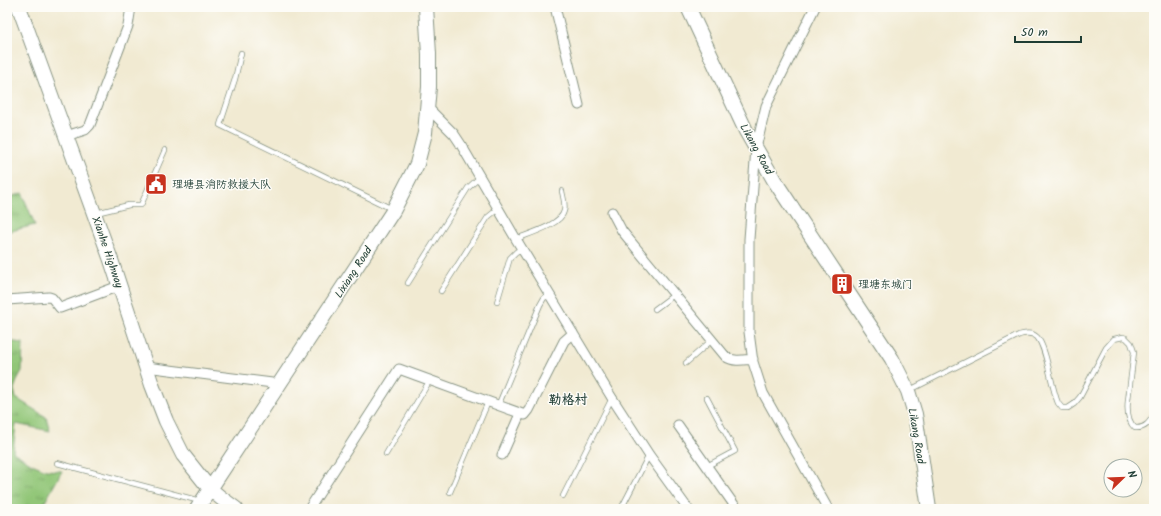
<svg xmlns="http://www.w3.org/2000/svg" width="1161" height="516" font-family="Kalam,'LXGW WenKai TC',sans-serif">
<defs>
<pattern id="grass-tufts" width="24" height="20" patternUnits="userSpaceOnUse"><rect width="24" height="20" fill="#91c677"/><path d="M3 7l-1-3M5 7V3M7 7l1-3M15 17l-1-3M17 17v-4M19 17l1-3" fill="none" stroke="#76a262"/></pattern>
</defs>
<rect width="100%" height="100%" fill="#fdfcf7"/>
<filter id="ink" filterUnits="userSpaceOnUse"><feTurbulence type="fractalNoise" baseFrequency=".025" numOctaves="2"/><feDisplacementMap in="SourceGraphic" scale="8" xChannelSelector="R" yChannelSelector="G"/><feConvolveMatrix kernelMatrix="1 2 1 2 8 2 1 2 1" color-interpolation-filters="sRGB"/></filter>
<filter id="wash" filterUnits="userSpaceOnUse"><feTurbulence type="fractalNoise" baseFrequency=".012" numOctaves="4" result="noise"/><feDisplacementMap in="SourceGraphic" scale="16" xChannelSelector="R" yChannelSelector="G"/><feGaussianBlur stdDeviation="0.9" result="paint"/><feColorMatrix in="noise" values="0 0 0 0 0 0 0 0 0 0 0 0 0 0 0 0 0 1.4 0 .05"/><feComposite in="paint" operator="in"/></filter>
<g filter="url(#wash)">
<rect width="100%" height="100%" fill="#f1ead2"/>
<path fill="url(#grass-tufts)" stroke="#588256" d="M22 193 35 225 7 232V198Z
M7 341 23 343 22 371 18 378 14 389 16 398 46 417 50 431 16 424 13 452 32 464 46 470 62 471 41 509H7Z"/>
</g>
<g filter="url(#ink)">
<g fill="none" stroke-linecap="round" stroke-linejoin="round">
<g stroke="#889483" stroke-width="6">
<path id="service" d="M241 53 235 79 220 125 392 209
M96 213 129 205H141L165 150
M516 239C528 234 561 225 564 211 566 205 563 197 562 191
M408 283 468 188 480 177
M441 291 488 217 498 209
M497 302 510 258 516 252 521 249
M655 309 675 294
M686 363 712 340
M910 390 1019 335C1025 333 1032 332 1037 337 1047 348 1051 387 1058 403L1062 408H1068L1074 404 1080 397 1106 348 1114 339 1123 337 1126 338 1131 343 1134 352 1128 400C1127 409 1127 421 1135 428 1145 429 1150 422 1154 414
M498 406 540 305 544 298 549 295
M386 454 430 380
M57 463 200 501
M707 466 735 451 707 398
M450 492 488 402
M563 496 612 398
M621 509 649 455"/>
</g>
<g stroke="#889483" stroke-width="11">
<path id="minor" d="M557 7 556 11 579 105
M815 7 766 106 756 148 749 239V332L753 362 763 393 828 509
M428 108 454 134 460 143 516 239 612 398 649 455 688 509
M66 136 85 130 90 125 128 26 131 7
M612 212 622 231 726 357C734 362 743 360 753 359
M7 300 49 297 52 298 60 308 119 286
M146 367 280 384
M678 425 737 509
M502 455 520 414
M309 509 399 369 525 415 529 410 564 341 573 333"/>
</g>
<g stroke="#889483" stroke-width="16">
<path id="primary" d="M19 7 111 260 152 385 166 421 183 455 210 489 221 498 236 509
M688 7 746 131 774 180 842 283
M843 285 892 359 908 391 915 414 929 509
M197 509 393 211 417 164 425 133 429 87V54L426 7"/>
</g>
<use href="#service" stroke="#fff" stroke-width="4.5"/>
<use href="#minor" stroke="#fff" stroke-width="9"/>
<use href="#primary" stroke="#fff" stroke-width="14"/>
</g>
</g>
<defs>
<g id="civic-square" transform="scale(1.15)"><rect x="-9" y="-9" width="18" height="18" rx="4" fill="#c8321e" stroke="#fdfcf7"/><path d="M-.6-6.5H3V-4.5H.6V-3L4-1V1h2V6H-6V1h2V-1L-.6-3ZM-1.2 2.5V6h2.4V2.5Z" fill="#fff"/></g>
<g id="building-square" transform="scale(1.15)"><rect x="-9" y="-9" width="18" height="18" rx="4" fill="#c8321e" stroke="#fdfcf7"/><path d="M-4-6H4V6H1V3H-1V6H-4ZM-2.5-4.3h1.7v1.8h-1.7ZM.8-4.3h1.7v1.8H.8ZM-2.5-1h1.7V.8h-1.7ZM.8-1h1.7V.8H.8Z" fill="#fff"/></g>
</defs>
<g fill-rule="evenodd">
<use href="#civic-square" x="156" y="184"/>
<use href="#building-square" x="842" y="284"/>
</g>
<g text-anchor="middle" stroke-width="3" stroke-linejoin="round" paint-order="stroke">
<g font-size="11" fill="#1f3d34" stroke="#fdfcf7">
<text transform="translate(757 149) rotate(61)" y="4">Likang Road</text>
<text transform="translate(108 252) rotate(71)" y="4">Xianhe Highway</text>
<text transform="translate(353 272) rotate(-57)" y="4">Lixiang Road</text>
<text transform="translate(917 436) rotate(80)" y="4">Likang Road</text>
</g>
<g font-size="11" fill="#1f3d34" stroke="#fdfcf7" text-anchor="start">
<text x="172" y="188">理塘县消防救援大队</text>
<text x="858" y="288">理塘东城门</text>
</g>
<g font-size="13" font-weight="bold" fill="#1f3d34" stroke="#fdfcf7">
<text x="568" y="404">勒格村</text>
</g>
</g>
<rect width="1161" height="516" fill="none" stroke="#fdfcf7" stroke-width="24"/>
<g transform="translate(1123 478) rotate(67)"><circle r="19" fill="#fdfcf7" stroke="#a4b0a9"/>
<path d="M0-3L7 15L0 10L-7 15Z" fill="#c8321e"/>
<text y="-6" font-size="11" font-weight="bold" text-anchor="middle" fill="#1f3d34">N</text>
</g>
<path d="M1015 36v6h66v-6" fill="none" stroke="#1f3d34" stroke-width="2"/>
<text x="1021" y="36" font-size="12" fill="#1f3d34" stroke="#fdfcf7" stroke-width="3" paint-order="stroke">50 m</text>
</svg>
